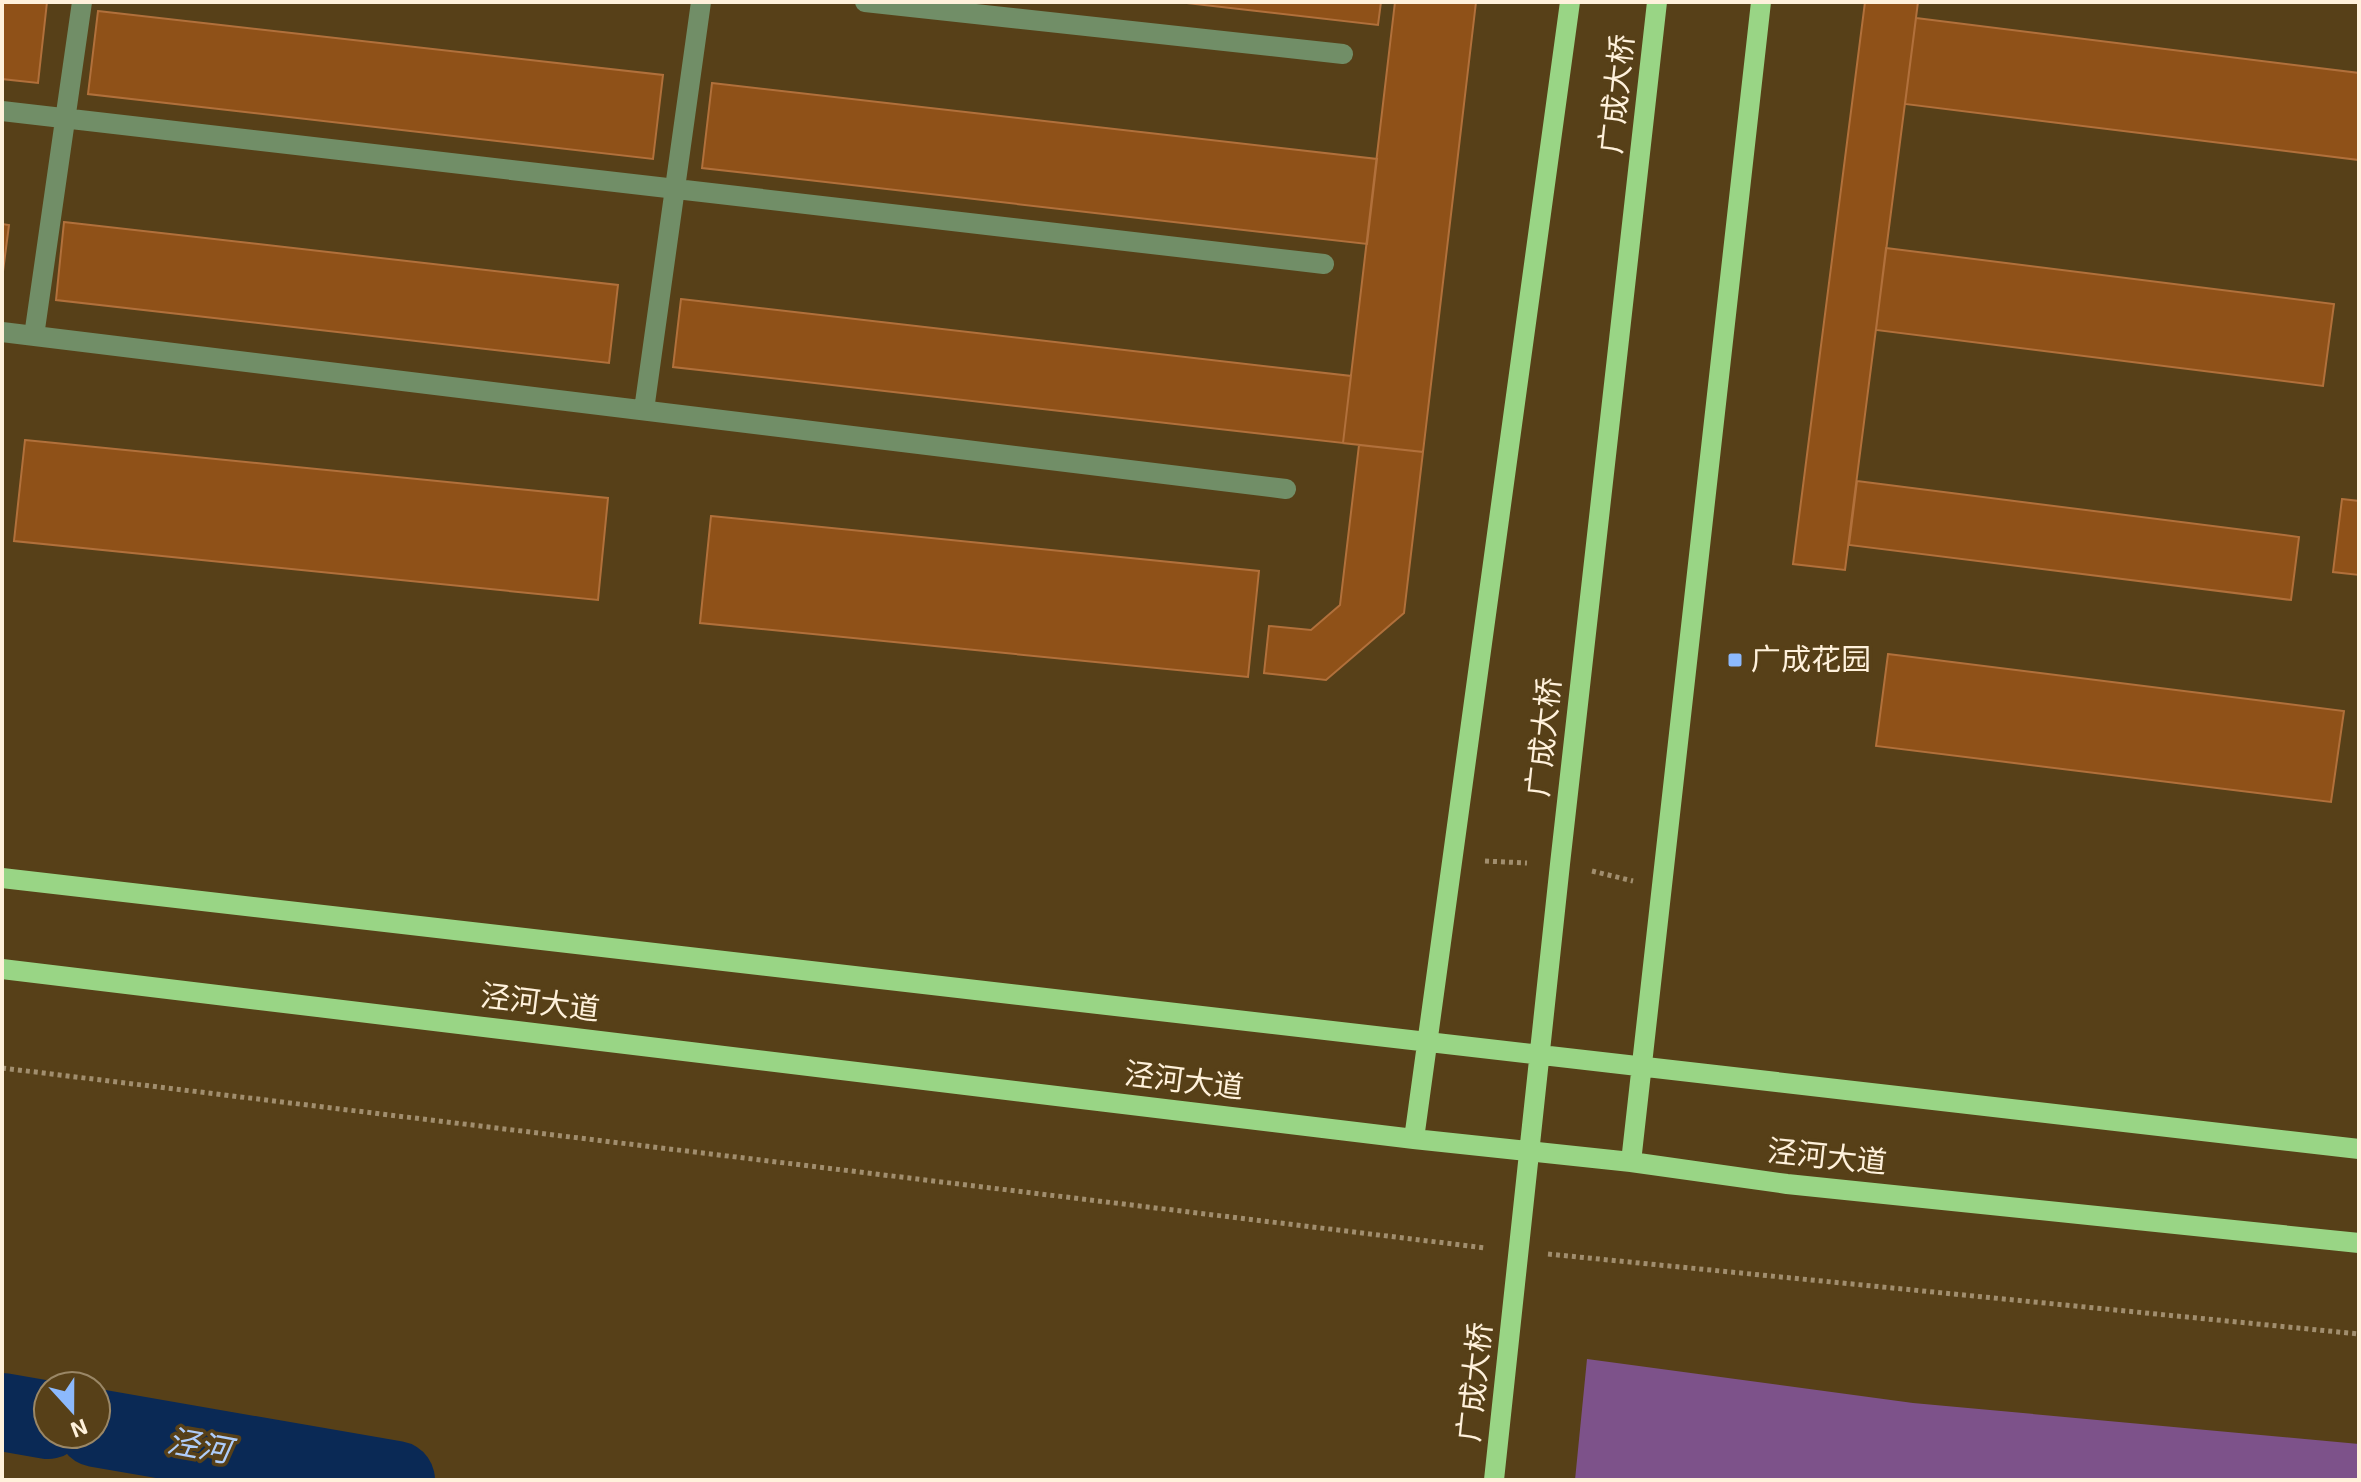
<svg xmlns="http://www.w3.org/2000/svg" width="2361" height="1482" font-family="'Exo 2','Noto Sans SC',sans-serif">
<rect width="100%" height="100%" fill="#574018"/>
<path fill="#7d528a" d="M1587 1359 1913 1403 2359 1444V1480H1575Z"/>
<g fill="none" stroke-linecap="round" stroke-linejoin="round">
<path stroke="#0a2955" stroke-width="78" d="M2 1412 48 1420
M96 1428 396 1480"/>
</g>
<path fill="#8f5118" stroke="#b1703b" stroke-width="2" d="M2 2H47L38 83 2 79Z
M1178 2H1381L1378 25Z
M1395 2H1476L1423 452 1343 443Z
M1865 2H1918L1845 570 1793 564Z
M98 11 663 75 653 159 88 94Z
M1916 18 2359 73V160L1905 104Z
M712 83 1377 159 1367 244 702 168Z
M64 222 618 285 609 363 56 300Z
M2 224 9 225 2 279Z
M1886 248 2334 304 2323 386 1876 330Z
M681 299 1351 376 1343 443 673 367Z
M25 440 608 498 598 600 14 541Z
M1359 445 1423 452 1404 613 1326 680 1264 673 1269 626 1311 630 1340 605Z
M1857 481 2299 537 2291 600 1849 545Z
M2342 499 2359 501V575L2333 572Z
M711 516 1259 571 1248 677 700 623Z
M1888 654 2344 711 2331 802 1876 746Z"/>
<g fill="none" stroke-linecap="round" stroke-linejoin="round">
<path stroke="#a18e6e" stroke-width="5" stroke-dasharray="4 4" stroke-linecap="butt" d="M1485 861 1527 863
M1592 871 1633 881
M2 1068 1486 1248
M1548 1254 2359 1334"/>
<path stroke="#718e67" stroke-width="20" d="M865 2 1343 54
M2 111 1324 264
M2 332 1286 489
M34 336 82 2
M644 410 701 2"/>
<path stroke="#99d585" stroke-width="20" d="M2 878 2359 1149
M2 969 1414 1139 1631 1162 1787 1184 2359 1243
M1414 1139 1570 2
M1631 1162 1761 2
M1494 1480 1560 864 1657 2"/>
</g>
<rect fill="#8cb9fc" stroke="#574018" stroke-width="3" x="1727" y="652" width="16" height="16" rx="4"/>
<g text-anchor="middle" stroke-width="7" stroke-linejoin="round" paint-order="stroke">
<g font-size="30" fill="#fff1db" stroke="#574018">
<text transform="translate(1617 94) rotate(-84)" y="10">广成大桥</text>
<text transform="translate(1544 737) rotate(-84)" y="10">广成大桥</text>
<text transform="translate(540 1003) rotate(7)" y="10">泾河大道</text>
<text transform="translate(1184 1081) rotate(7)" y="10">泾河大道</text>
<text transform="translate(1827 1157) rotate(6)" y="10">泾河大道</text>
<text transform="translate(1475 1382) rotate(-84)" y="10">广成大桥</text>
</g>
<g font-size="30" fill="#fff1db" stroke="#574018" text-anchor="start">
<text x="1751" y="670">广成花园</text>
</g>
<g font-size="32" font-style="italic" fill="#aeccf9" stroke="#574018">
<text transform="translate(199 1446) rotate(10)" y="11">泾河</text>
</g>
</g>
<rect width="2361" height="1482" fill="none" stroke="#fff1db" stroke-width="8"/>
<g transform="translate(72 1410) rotate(159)"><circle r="38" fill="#574018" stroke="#9a8766" stroke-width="2"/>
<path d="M0-6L14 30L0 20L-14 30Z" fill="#8cb9fc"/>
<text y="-12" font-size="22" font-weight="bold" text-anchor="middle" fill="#fff1db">N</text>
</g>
</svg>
